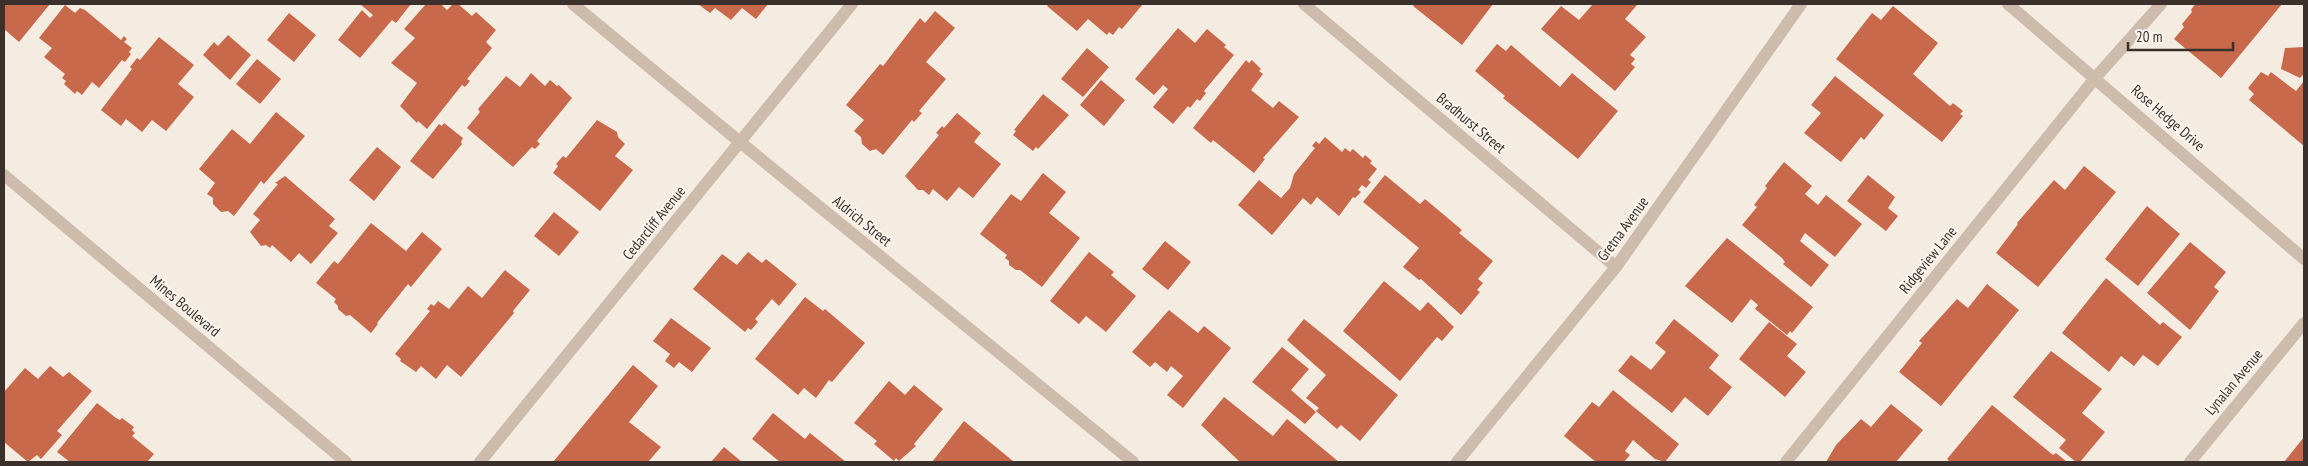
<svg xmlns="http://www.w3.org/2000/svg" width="2308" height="466" font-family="'PT Sans Narrow',sans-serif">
<rect width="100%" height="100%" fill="#f4ebe1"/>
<path fill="#c8694b" d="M4 4H50L19 42 4 29Z
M360 4H411L396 23 392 20 360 58 338 40 362 10 370 18 373 15Z
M426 4H441L447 10 453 4H458L472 16 476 12 496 30 486 42 492 48 467 79 470 81 465 87 462 85 427 129 418 121 417 123 400 106 417 83 391 63 415 38 404 29Z
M698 4H768L756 19 742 8 731 20 715 8 710 13Z
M1048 4H1143L1122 29 1119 27 1113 35 1109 32 1107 35 1088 19 1077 31 1047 6Z
M1415 4H1493L1462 45 1413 6Z
M1593 4H1635L1637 5 1625 19 1646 37 1630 55 1635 59 1631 64 1635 67 1615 91 1541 29 1561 6 1579 20Z
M2195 4H2282L2221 78 2174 39 2184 27 2182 24 2192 12 2191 10Z
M65 5 75 13 80 8 85 10 121 40 124 36 127 39 124 42 132 48 129 52 131 54 125 62 122 60 99 88 92 82 82 95 77 91 75 94 64 84 66 81 62 78 65 74 44 57 52 48 39 38Z
M1893 6 1938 43 1913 74 1950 106 1953 103 1963 111 1960 114 1963 116 1942 142 1836 59 1872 13 1881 20Z
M935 11 955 28 926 62 946 79 919 111 922 113 914 122 912 120 883 155 876 149 870 151 862 144 861 137 854 131 864 120 846 105 880 64 883 66 920 18 925 23Z
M289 13 316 35 294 62 267 40Z
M1178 28 1195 43 1207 29 1226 45 1224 47 1234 55 1204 91 1206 93 1200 101 1197 99 1190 108 1188 106 1173 124 1153 107 1168 89 1163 85 1154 95 1135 79Z
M228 35 251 55 230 80 203 55 214 42 218 46Z
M159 37 194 65 178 84 194 97 166 131 152 120 142 132 126 119 121 126 101 110 132 69 130 67 137 58 140 60Z
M1497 44 1506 51 1511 45 1560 87 1572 73 1618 111 1578 159 1503 98 1505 96 1475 71Z
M2304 47V74L2300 78 2281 69 2285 48Z
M1087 48 1109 67 1083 97 1061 79Z
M257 59 281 79 260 104 236 84Z
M1246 60 1249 63 1252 60 1261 69 1259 71 1263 74 1251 90 1273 108 1279 101 1299 117 1263 158 1265 159 1254 173 1213 140 1211 143 1193 128Z
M2261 72 2268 76 2271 72 2296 91 2304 81V146L2249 100 2254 94 2248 88Z
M531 73 545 86 550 80 557 86 559 85 572 98 537 141 540 144 535 149 532 147 513 167 467 128 480 112 478 109 506 76 520 87Z
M1835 76 1884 115 1864 140 1861 137 1841 162 1804 133 1821 113 1811 105Z
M1101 80 1125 100 1104 126 1080 105Z
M1043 94 1069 115 1038 149 1036 147 1033 151 1013 135 1016 131 1014 130Z
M276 112 305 136 264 184 261 181 234 216 228 211 221 212 213 204V198L207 194 215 183 199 169 232 129 250 144Z
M957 113 981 133 974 142 1001 164 973 198 959 187 947 201 933 189 929 195 923 190H918L905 176 939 135 936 133 942 126 944 128Z
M597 120 617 132 618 137 625 144 615 156 633 170 600 211 553 173 558 166 556 164 563 156 566 158Z
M444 123 463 138 461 142 462 144 433 179 410 161 439 124 442 126Z
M1325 137 1342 152 1345 148 1350 152 1353 149 1363 158 1365 155 1372 161 1370 163 1377 169 1368 180 1371 182 1366 188 1362 185 1358 190 1361 192 1355 198 1353 197 1339 216 1317 197 1311 205 1303 198 1272 235 1238 205 1259 180 1281 198 1290 188 1294 174 1315 148 1312 146 1316 141 1319 144Z
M377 147 401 167 374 201 349 180Z
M1784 162 1812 186 1805 194 1818 205 1826 195 1862 224 1835 257 1805 233 1800 241 1829 265 1811 287 1783 264 1785 262 1782 258 1742 225 1757 207 1754 205 1767 188 1765 186Z
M2084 166 2116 192 2038 287 1996 253 2018 224 2017 223 2054 180 2065 190Z
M1043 173 1066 192 1049 213 1080 238 1042 287 1020 270H1016L1009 265V261L1005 258 1007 255 980 234 1011 194 1021 201Z
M1385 175 1420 204 1425 199 1462 230 1459 233 1493 261 1478 279 1483 283 1477 290 1480 292 1461 315 1421 279 1419 280 1403 267 1419 248 1363 202Z
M1868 175 1895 197 1888 208 1898 216 1886 231 1847 201Z
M285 176 335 219 329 226 338 233 311 264 299 253 291 262 272 245 270 248 266 245 261 246 250 232 260 220 253 214 278 184 275 183Z
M2147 206 2180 234 2138 286 2105 259Z
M554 212 579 232 559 256 534 236Z
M371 223 406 251 422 232 442 249 411 287 408 284 377 323 378 324 371 333 350 315 346 316 338 309V306L334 302 336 299 316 283 334 261 338 264Z
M1727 238 1813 307 1792 333 1790 331 1787 335 1755 309 1758 305 1751 299 1732 323 1685 286Z
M1165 241 1191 262 1168 290 1142 269Z
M2190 242 2226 272 2214 287 2219 291 2190 330 2147 293Z
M748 252 762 263 766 259 797 284 779 306 772 299 755 319 758 322 751 330 748 328 745 332 693 289 722 254 737 265Z
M1089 252 1114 272 1111 275 1136 296 1106 332 1086 316 1079 324 1050 301Z
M505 270 530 290 513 311 514 313 461 377 447 365 436 379 421 366 416 372 400 361 401 359 395 354 430 311 427 309 431 304 434 306 438 301 449 309 468 286 482 298Z
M2106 278 2160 325 2163 322 2182 337 2158 366 2143 355 2134 366 2121 356 2109 372 2062 333Z
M1384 281 1420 311 1428 302 1454 327 1442 341 1437 337 1400 381 1343 331Z
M1987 284 2019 310 1941 406 1899 372 1922 343 1919 341 1957 299 1968 308Z
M805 297 823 311 825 309 865 343 832 382 829 380 816 398 804 388 798 395 755 359Z
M1169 310 1198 333 1204 326 1231 348 1183 408 1167 395 1183 376 1171 366 1167 372 1155 362 1150 367 1132 352Z
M671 318 711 348 692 372 679 362 674 368 665 361 670 354 653 341Z
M1304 319 1398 395 1360 441 1341 425 1337 429 1316 411 1319 408 1306 398 1326 375 1287 340Z
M1674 319 1719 355 1709 368 1732 387 1708 416 1685 397 1672 413 1618 371 1631 355 1651 370 1666 352 1655 343Z
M1769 322 1797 344 1787 356 1806 372 1785 397 1739 359Z
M1282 347 1309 369 1291 390 1316 412 1305 424 1252 382Z
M2051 351 2102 389 2082 413 2105 432 2080 462H2076L2059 448 2066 440 2013 397Z
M633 365 658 386 629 422 661 447 648 462H553Z
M50 366 63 377 69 372 92 391 57 431 62 435 41 459 37 455 28 462 4 442V392L25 368 38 379Z
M889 381 905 395 914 385 943 409 914 444 916 446 899 461 896 458 894 461 874 444 877 441 854 423Z
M1613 390 1679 444 1665 462 1655 459 1633 440 1625 451 1630 455 1624 462H1596L1564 436 1592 402 1599 407Z
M1224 397 1273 436 1287 419 1339 462H1240L1201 425Z
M97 403 116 418 120 420 122 418 134 427 132 430 135 433 132 436 154 454 147 462H70L57 452Z
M1891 404 1923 430 1896 462H1826L1836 445 1861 419 1871 427Z
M1992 405 2053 455 2056 453 2067 462H1950L1947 459Z
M773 413 805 439 810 433 846 462H780L752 439Z
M964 421 1013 461 1012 462H932Z
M2304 437V462H2284Z
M724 447 742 462H711Z"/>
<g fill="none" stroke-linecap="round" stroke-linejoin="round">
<path stroke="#cdbbac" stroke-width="12" d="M573 4 740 142 1133 462
M1304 4 1616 267
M2008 4 2304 259
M480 462 852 4
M1457 462 1616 267 1801 4
M1786 462 2096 77 2161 4
M2190 462 2304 323"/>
<path stroke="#cdbbac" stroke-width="12" d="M4 175 346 462"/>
</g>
<g text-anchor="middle" stroke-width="4" stroke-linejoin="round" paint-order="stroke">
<g font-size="15" fill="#3b302b" stroke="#fbf5ee">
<text transform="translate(2168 118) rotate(41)" y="5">Rose Hedge Drive</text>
<text transform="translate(1471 123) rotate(40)" y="5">Bradhurst Street</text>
<text transform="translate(862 221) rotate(39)" y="5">Aldrich Street</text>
<text transform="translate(654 223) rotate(-51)" y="5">Cedarcliff Avenue</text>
<text transform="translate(1623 229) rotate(-54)" y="5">Gretna Avenue</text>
<text transform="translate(1928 260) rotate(-51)" y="5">Ridgeview Lane</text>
<text transform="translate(185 306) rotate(40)" y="5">Mines Boulevard</text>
<text transform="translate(2234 382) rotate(-50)" y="5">Lynalan Avenue</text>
</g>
</g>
<rect width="2308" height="466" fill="none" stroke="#3b302b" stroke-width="10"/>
<path d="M2128 42v8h105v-8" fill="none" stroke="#3b302b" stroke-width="2.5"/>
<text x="2136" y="42" font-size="15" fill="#3b302b" stroke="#fbf5ee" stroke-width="4" paint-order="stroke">20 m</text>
</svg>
